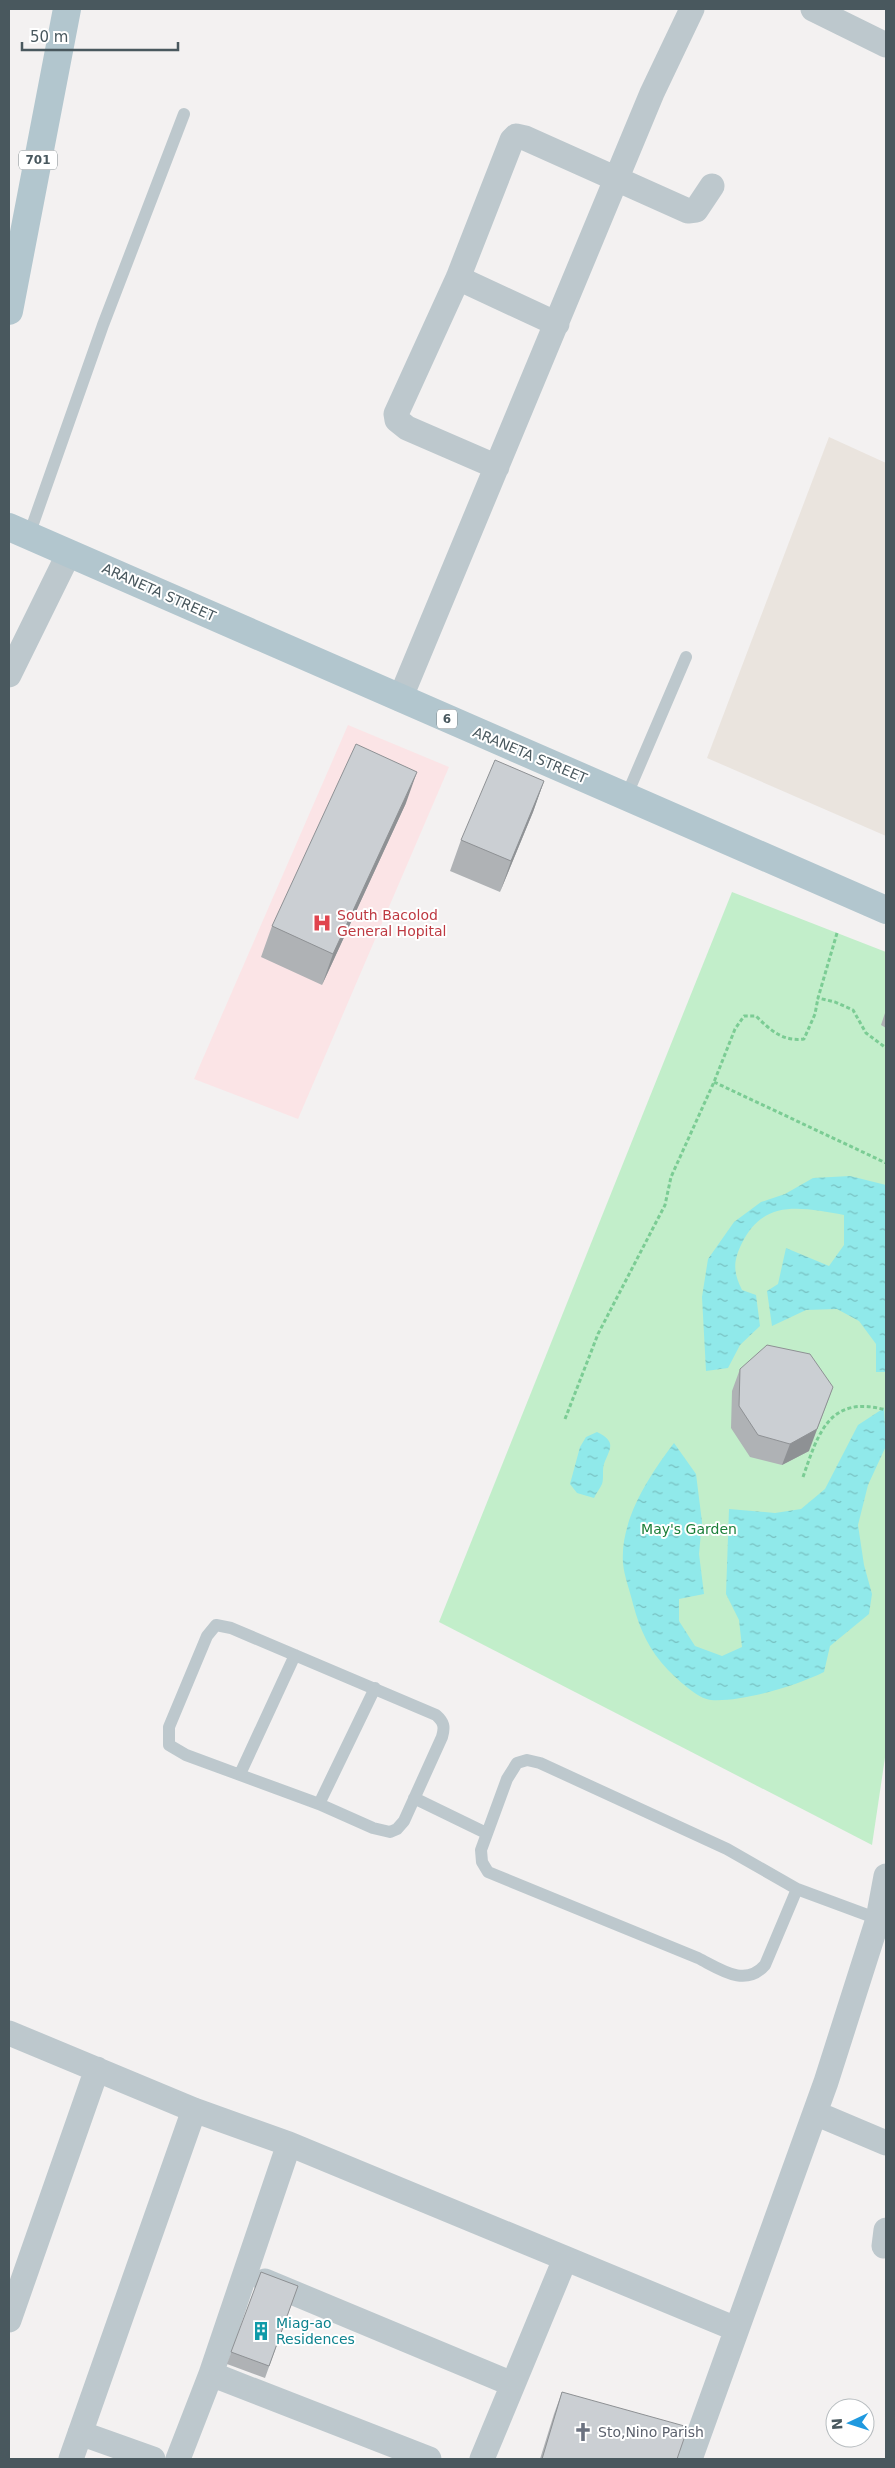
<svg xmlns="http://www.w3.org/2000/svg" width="895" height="2468" font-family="'DejaVu Sans',sans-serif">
<defs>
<pattern id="water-ripples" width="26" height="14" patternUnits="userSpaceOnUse" patternTransform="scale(1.25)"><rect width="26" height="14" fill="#90e9ea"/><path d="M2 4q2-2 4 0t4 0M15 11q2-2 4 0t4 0" fill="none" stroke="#78c0c1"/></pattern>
</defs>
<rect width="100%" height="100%" fill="#f3f1f1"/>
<path fill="#eae4de" d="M829 437 886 463V836L707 758Z"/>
<path fill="#fbe4e6" d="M348 725 449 767 298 1119 194 1079Z"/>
<path fill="#c2eeca" d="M732 892 886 952V1751L872 1845 439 1622Z"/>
<path fill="url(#water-ripples)" d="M850 1176 886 1185V1372H876V1344L859 1321 837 1309 806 1310 772 1326 767 1291 778 1284 786 1248 829 1266 844 1245V1215C803 1208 764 1198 742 1243 733 1261 733 1272 742 1290L756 1295 760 1326 740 1345 728 1368 706 1371 702 1297 708 1259 734 1222 761 1202 785 1194 813 1178Z
M884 1408 886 1446 868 1485 858 1525 864 1565 872 1594 869 1614 830 1646 824 1672C796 1686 742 1702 711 1700 698 1699 677 1679 668 1670 649 1650 640 1630 633 1604 630 1591 624 1576 623 1563 620 1520 649 1476 674 1443L696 1474 702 1522 699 1554 704 1594 679 1599V1621L695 1646 722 1656 742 1647 739 1620 726 1594 729 1509 775 1513 801 1509 825 1489 858 1425Z
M597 1432C617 1442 610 1448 604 1464 602 1470 604 1478 602 1484 600 1489 596 1493 594 1498L577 1493 570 1484 580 1447 586 1437Z"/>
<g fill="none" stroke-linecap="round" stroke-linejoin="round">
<path stroke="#7bcc94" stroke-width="3" stroke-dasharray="4 2.5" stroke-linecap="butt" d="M837 933 818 998 835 1002 853 1010 866 1033 886 1048
M714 1082 886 1163
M565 1419 598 1334 665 1205 671 1177 714 1082 735 1029 744 1016H756C770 1030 783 1042 804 1039L815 1014 818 998
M803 1477C818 1434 829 1394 886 1410"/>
<path stroke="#bdc8cd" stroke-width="12" d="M29 535 103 325 184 114
M626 797 686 657
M216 1625 231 1628 436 1715C444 1722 445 1727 442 1737L404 1821 397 1829 390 1832 373 1828 319 1804 186 1755 169 1745V1727L207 1636Z
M240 1774 295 1655
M414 1798 486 1833
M319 1804 375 1688
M797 1889 765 1965C745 1988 720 1969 698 1958L488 1872 482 1862 481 1850 507 1779 517 1763 527 1760 540 1763 727 1849 797 1889 878 1919"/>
<path stroke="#bdc8cd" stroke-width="25" d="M813 9 886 45
M458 278 557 324
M497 467 407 428 397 420 396 414 458 278 512 140 516 136 525 138 688 211 696 210 712 186
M9 675 69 553
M400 699 652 93 692 9
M9 2033 194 2110 289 2144 736 2329
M815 2113 886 2143
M884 2246 886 2230
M265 2281 512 2384
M9 2320 97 2069
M211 2374 429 2459
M80 2433 153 2459
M71 2459 194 2110
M178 2459 211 2374 289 2144
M482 2459 565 2259
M690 2459 826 2082 878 1919 886 1876"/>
<path stroke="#b2c6ce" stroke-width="28" d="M9 311 67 9
M9 527 886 910"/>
</g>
<path fill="#afb2b5" d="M544 781 533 812 500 892 450 871 461 840Z
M406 803 322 985 261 957 272 926Z
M886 1010V1028L881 1025Z
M740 1369 809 1451 782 1465 750 1457 731 1428 732 1391Z
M261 2272 298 2286 265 2378 227 2364Z
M562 2392 677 2459H540L554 2414Z"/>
<path fill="#8e9194" d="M417 772 406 803 322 985 333 954Z
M544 781 533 812 500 892 511 861Z
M833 1387 809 1451 782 1465 790 1444Z"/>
<path fill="#cbcfd3" stroke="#8e9194" d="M356 744 417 772 333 954 272 926Z
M495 760 544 781 511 861 461 840Z
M767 1345 810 1354 833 1387 817 1429 790 1444 758 1435 739 1406 740 1369Z
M261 2272 298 2286 269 2366 231 2352Z
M562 2392 688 2427 677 2459H542Z"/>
<defs>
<g id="hospital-bare" transform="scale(1.5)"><path d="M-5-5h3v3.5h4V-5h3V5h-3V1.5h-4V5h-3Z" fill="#e0444e" stroke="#fff" stroke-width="2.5" paint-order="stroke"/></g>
<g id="building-bare" transform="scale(1.5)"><path d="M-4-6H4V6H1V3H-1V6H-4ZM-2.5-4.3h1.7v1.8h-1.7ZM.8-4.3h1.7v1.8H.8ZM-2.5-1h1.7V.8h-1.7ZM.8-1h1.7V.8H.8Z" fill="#0f9aa8" stroke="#fff" stroke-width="2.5" paint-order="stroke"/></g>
<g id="church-bare" transform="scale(1.5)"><path d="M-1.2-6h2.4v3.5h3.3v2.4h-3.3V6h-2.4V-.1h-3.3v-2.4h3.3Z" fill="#6b7280" stroke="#fff" stroke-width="2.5" paint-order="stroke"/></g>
</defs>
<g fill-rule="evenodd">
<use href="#hospital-bare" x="322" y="923"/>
<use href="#building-bare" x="261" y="2331"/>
<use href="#church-bare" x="583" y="2432"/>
</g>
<g text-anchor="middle" stroke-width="4" stroke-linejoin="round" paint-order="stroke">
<g fill="#fff" stroke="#808a8e" stroke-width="1">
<rect x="19" y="150.5" width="38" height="19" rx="4"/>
<rect x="437" y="709.5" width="20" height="19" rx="4"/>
</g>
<g font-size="12" font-weight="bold" fill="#49585e">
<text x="38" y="164">701</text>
<text x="447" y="723">6</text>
</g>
<g font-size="14" fill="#49585e" stroke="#fff">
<text transform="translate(159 592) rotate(24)" y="5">ARANETA STREET</text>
<text transform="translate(530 755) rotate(23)" y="5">ARANETA STREET</text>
</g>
<g font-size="14" fill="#be3a42" stroke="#fff" text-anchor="start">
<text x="337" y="920">South Bacolod<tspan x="337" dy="16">General Hopital</tspan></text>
</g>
<g font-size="14" fill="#1b7f39" stroke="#fff">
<text x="689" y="1534">May's Garden</text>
</g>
<g font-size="14" fill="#0d838f" stroke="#fff" text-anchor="start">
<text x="276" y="2328">Miag-ao<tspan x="276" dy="16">Residences</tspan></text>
</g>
<g font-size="14" fill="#5b616d" stroke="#fff" text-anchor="start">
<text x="598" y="2437">Sto,Nino Parish</text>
</g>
</g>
<rect width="895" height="2468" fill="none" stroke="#49585e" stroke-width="20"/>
<g transform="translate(850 2423) rotate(266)"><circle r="24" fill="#ffffff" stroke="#b6bcbf"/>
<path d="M0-4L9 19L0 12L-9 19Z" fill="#1f99df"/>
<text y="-8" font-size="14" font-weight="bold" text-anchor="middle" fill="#49585e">N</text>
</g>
<path d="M22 42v8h156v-8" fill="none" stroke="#49585e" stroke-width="2.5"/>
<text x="30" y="42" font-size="15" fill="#49585e" stroke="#ffffff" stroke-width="4" paint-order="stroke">50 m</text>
</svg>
